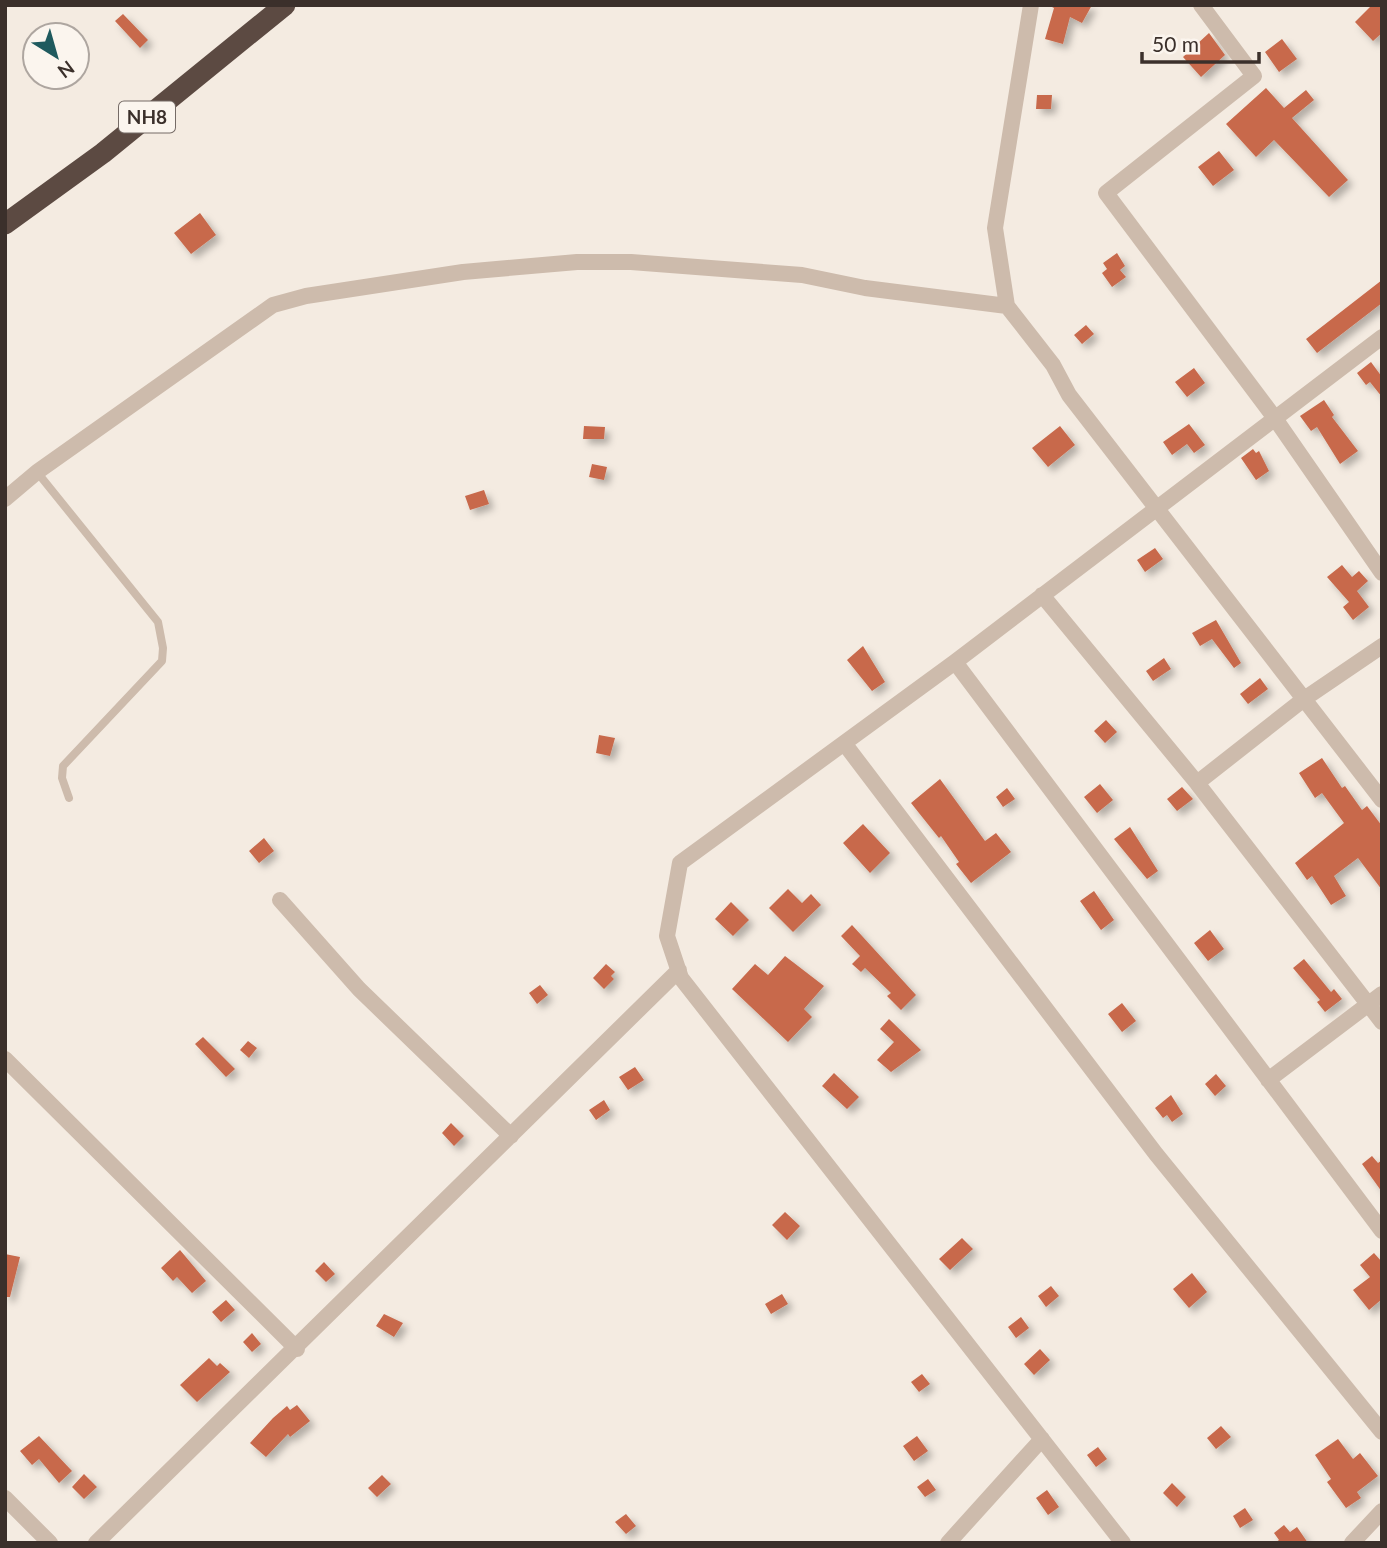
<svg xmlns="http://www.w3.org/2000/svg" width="1387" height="1548" font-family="Lato,sans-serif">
<defs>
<filter id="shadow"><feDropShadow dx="5" dy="5" stdDeviation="3.5" flood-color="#0004"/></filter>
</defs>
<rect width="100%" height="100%" fill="#f4ebe1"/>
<path fill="#c8694b" filter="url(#shadow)" d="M1048 5H1092L1082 23 1070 17 1063 44 1045 39 1054 8Z
M1372 5H1382V33L1373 41 1355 22Z
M123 14 148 40 140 48 115 21Z
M1209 33 1225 55 1201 77 1183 57Z
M1282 39 1297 59 1279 72 1265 52Z
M1266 88 1284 108 1306 90 1314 100 1292 118 1348 180 1329 197 1274 140 1256 157 1226 124Z
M1037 95H1052L1051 109H1036Z
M1219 151 1234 170 1213 186 1198 167Z
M200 213 216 235 191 254 174 233Z
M1117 253 1125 266 1120 270 1126 277 1112 287 1102 273 1107 269 1103 263Z
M1382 280V303L1317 353 1306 339Z
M1086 325 1094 334 1082 344 1074 335Z
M1371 362 1382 377V397L1370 382 1366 385 1357 373Z
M1194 368 1205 383 1187 397 1175 382Z
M1324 400 1334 415 1332 417 1358 451 1340 464 1317 427 1311 431 1300 416Z
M1189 424 1205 445 1194 453 1187 444 1172 455 1163 442Z
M584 426 605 427 604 439H583Z
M1060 426 1075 445 1048 467 1032 448Z
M1253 449 1256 453 1259 451 1269 471 1256 480 1241 458Z
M592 464 607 467 604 480 589 477Z
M484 490 489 504 470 510 465 496Z
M1155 548 1163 559 1145 572 1137 560Z
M1342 565 1352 577 1359 571 1368 581 1357 591 1369 607 1353 620 1343 607 1349 602 1327 577Z
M1216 620 1241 663 1234 668 1212 639 1200 646 1192 633Z
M863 646 885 682 872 691 847 660Z
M1164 658 1171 669 1153 681 1146 671Z
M1260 678 1268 689 1248 704 1240 694Z
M1106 720 1117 732 1105 743 1094 731Z
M599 735 615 738 610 756 596 753Z
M1322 758 1342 788 1345 786 1362 810 1367 806 1382 826V890L1358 858 1334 876 1346 896 1331 905 1312 876 1307 880 1295 863 1344 823 1322 793 1315 798 1299 773Z
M940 779 985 841 996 833 1011 852 971 883 956 864 959 862 941 836 939 838 911 803Z
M1100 784 1113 800 1097 813 1084 797Z
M1182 787 1193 799 1177 811 1167 799Z
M1007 788 1015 799 1003 807 996 797Z
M863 824 890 853 870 873 843 843Z
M1130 827 1158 871 1147 879 1114 839Z
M264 838 274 851 259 863 249 851Z
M788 889 802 903 811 894 821 905 793 932 769 908Z
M1094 891 1114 920 1101 930 1080 901Z
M731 902 749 920 733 936 715 919Z
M852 925 916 995 901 1010 887 996 891 993 865 968 861 972 852 964 860 956 841 936Z
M1210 930 1224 949 1208 961 1194 943Z
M785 956 824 986 804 1009 812 1017 788 1042 732 989 755 964 768 975Z
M1304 959 1331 992 1334 989 1342 999 1325 1012 1317 1002 1320 1000 1293 968Z
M606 964 615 972 611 976 614 979 604 989 593 978Z
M540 985 548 995 537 1004 529 993Z
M1122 1003 1136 1021 1122 1032 1108 1014Z
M889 1019 921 1050 891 1072 877 1060 894 1042 880 1029Z
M203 1037 235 1069 226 1077 195 1044Z
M248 1041 257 1048 249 1058 240 1050Z
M635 1067 644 1080 628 1090 619 1077Z
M834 1073 859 1097 847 1109 822 1086Z
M1216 1074 1226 1086 1215 1096 1205 1084Z
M1171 1095 1183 1114 1172 1122 1167 1115 1163 1118 1155 1108Z
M604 1100 610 1110 596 1120 589 1110Z
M451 1123 464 1136 454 1146 442 1133Z
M1372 1156 1378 1163 1382 1160V1192L1362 1164Z
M785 1212 800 1226 787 1240 772 1225Z
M962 1238 973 1249 950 1270 939 1259Z
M180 1250 206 1281 192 1293 177 1277 173 1281 161 1268Z
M1374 1253 1382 1262V1299L1369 1310 1353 1290 1370 1277 1360 1265Z
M5 1254 20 1257 10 1297H5Z
M324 1262 335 1274 326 1282 315 1271Z
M1192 1273 1207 1292 1189 1308 1173 1289Z
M1051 1286 1059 1296 1046 1307 1038 1296Z
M782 1294 788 1304 771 1314 765 1304Z
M226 1300 235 1310 221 1322 212 1312Z
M384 1314 403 1323 394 1337 376 1326Z
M1021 1317 1029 1328 1016 1338 1008 1327Z
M252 1333 261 1344 252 1352 243 1342Z
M1040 1349 1050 1360 1034 1375 1024 1364Z
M209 1358 217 1366 220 1363 230 1372 197 1402 180 1385Z
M922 1374 930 1384 919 1392 911 1382Z
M297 1405 310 1421 290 1437 288 1434 266 1457 250 1443 273 1418 287 1406 290 1410Z
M1221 1426 1231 1437 1216 1449 1207 1438Z
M39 1436 72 1471 59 1483 39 1459 32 1465 20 1451Z
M917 1436 928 1451 914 1461 903 1446Z
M1338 1439 1353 1459 1360 1453 1378 1476 1357 1492 1361 1498 1346 1508 1327 1482 1331 1479 1315 1455Z
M1098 1447 1107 1459 1096 1467 1087 1455Z
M84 1474 97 1487 84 1499 72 1487Z
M382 1475 391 1484 377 1497 368 1488Z
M928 1479 936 1490 925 1497 917 1487Z
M1172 1483 1186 1497 1177 1507 1163 1493Z
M1047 1490 1059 1507 1048 1515 1036 1498Z
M1245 1508 1253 1520 1240 1528 1233 1516Z
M626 1514 636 1526 626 1534 615 1522Z
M1284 1525 1290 1532 1297 1527 1308 1543H1275L1279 1540 1274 1533Z"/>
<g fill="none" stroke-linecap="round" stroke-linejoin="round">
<path stroke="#cdbbac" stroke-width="8" d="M37 472 158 622 163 648 162 661 63 766 62 778 69 798"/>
<path stroke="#cdbbac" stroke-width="16" d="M1031 5 995 228 1007 306 1053 365 1069 395 1382 800
M1201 5 1254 76 1106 193 1274 417 1382 573
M5 499 37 472 273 305 306 296 463 272 577 262H631L802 275 865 288 1007 306
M1042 595 1197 783 1382 1022
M955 662 1382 1231
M844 743 1156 1154 1382 1432
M1197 783 1304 699 1382 646
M280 900 359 989 511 1136
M5 1059 297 1349
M1268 1080 1382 994
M5 1498 50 1543
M96 1543 679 970
M948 1543 1042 1439
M1123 1543 681 978 667 936 680 863 955 662 1382 337
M1352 1543 1382 1511"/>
<path stroke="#5c4a42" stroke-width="21" d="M5 224 103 153 285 5"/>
</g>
<g text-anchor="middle" stroke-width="5" stroke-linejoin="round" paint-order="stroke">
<rect fill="#fbf5ee" stroke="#756b66" stroke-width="2" x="119" y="101.5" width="56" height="31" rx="5"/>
<g font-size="19" font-weight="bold" fill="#3b302b">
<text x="147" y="124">NH8</text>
</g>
</g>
<rect width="1387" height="1548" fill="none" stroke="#3b302b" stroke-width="14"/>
<g transform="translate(56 56) rotate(143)"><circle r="33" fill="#fbf5ee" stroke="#aea6a0" stroke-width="2"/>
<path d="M0-5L12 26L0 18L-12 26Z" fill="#1f5a5e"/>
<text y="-10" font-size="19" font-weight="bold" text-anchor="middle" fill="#3b302b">N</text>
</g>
<path d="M1142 52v10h117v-10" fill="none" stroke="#3b302b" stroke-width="3.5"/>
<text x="1152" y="52" font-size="21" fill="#3b302b" stroke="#fbf5ee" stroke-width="5" paint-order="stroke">50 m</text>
</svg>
